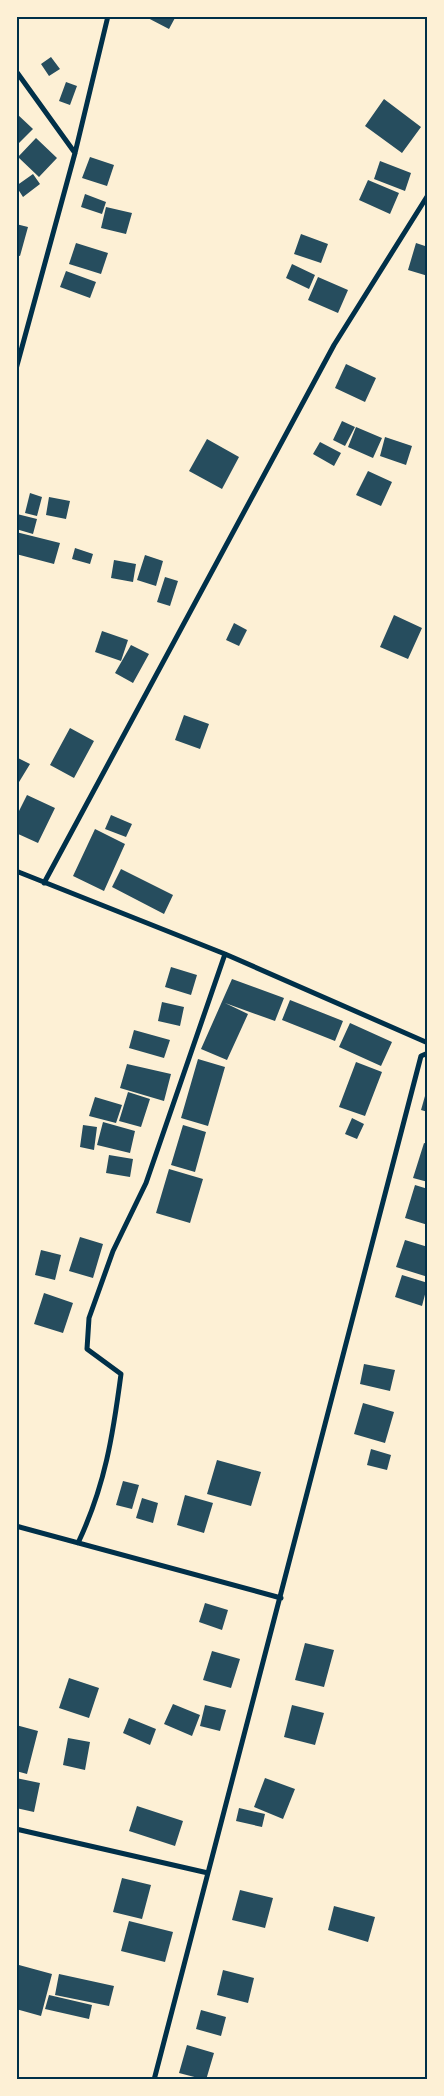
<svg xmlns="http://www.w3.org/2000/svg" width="444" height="2096" font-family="'Roboto Condensed',sans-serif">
<rect width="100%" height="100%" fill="#fdf0d5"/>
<path fill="#264d5e" d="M144 16H176L169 29Z
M51 57 60 69 49 76 41 64Z
M66 82 77 86 70 105 59 101Z
M384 99 421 127 402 153 365 126Z
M16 113 33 129 16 146Z
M36 138 57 158 39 177 18 157Z
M90 157 114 165 107 186 82 178Z
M380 161 411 173 405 191 374 179Z
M33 174 40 184 23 197 16 186Z
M368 180 399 193 390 214 359 200Z
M85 194 106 202 102 214 81 207Z
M106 207 132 213 126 234 101 228Z
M16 224 28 227 20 256 16 255Z
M301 234 328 244 321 263 294 254Z
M76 243 108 253 101 274 69 264Z
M416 243 428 247V276L408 270Z
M292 264 315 275 309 289 286 278Z
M66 271 96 282 90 298 60 287Z
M318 277 348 290 338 313 308 300Z
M346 364 376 378 365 402 335 388Z
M342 421 355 427 345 446 333 440Z
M356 427 382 438 373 458 348 447Z
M385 437 412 446 406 465 380 456Z
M207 439 239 457 222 489 189 471Z
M320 442 341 453 334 466 313 454Z
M368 471 392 482 381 506 356 495Z
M30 493 42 497 37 516 25 513Z
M49 497 70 501 66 519 46 515Z
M17 514 37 519 33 534 16 529Z
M16 532 60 543 54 564 16 554Z
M75 548 93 554 90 564 72 559Z
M145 555 163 561 156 586 137 580Z
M114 560 136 564 133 582 111 578Z
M165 577 178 581 170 606 157 602Z
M394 615 422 628 408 659 380 647Z
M234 623 247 630 239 646 226 640Z
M102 631 128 640 121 661 95 652Z
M131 645 149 654 133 683 115 673Z
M184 715 209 724 200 749 175 740Z
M70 728 94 741 74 778 50 765Z
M16 757 30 764 16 787Z
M27 795 55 808 38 843 16 833V817Z
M111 815 132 824 126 837 105 829Z
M95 829 125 844 104 891 73 876Z
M121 869 173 895 164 914 112 887Z
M171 967 197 975 191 995 165 987Z
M232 979 284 998 275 1021 225 1003 248 1014 227 1060 201 1049Z
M290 1000 343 1021 335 1041 282 1020Z
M162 1002 184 1007 180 1026 158 1021Z
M350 1023 392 1042 381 1066 339 1047Z
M134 1030 170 1040 164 1058 129 1048Z
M198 1059 225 1067 208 1126 181 1118Z
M356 1062 382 1072 365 1116 339 1107Z
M127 1064 171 1074 164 1101 120 1088Z
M427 1089H428V1112L421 1110Z
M128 1092 150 1099 141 1127 119 1121Z
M95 1097 122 1105 116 1123 89 1116Z
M352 1118 364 1124 357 1139 345 1134Z
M103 1122 135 1131 130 1153 97 1145Z
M83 1125 97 1127 94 1150 80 1147Z
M183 1125 206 1132 195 1172 171 1165Z
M424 1143 428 1144V1182L413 1178Z
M109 1155 133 1159 130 1177 106 1173Z
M169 1169 203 1179 190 1223 156 1213Z
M415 1185 428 1189V1225L405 1218Z
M80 1237 103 1244 93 1278 69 1271Z
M405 1240 428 1247V1277L396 1267Z
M41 1250 61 1255 55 1280 35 1275Z
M402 1275 428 1283 422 1306 395 1297Z
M44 1293 73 1303 63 1333 34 1324Z
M364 1364 395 1370 390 1391 360 1384Z
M363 1403 394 1412 385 1443 354 1434Z
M371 1449 391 1455 387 1470 367 1465Z
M217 1460 261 1472 251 1506 207 1494Z
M123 1481 139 1485 132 1509 116 1505Z
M185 1495 213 1503 204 1533 177 1525Z
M142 1498 158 1503 153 1523 136 1518Z
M205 1603 228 1610 222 1630 199 1622Z
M305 1643 334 1650 324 1687 295 1680Z
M212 1651 240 1659 231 1688 203 1680Z
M69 1678 99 1688 89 1718 59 1708Z
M173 1704 200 1715 192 1736 164 1724Z
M205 1705 226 1710 220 1731 200 1726Z
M292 1705 324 1713 315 1745 284 1737Z
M129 1718 156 1729 150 1745 123 1733Z
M16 1725 38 1731 27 1774 16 1771Z
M68 1738 90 1742 85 1770 63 1765Z
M16 1778 40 1783 34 1812 16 1808Z
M265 1778 295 1789 283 1819 254 1807Z
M137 1806 183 1821 175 1846 129 1831Z
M239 1808 265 1814 262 1827 236 1821Z
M122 1878 151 1885 142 1919 113 1912Z
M240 1890 273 1898 265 1928 232 1920Z
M334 1906 375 1917 368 1942 328 1930Z
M129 1921 173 1932 165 1962 121 1951Z
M19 1965 52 1974 41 2016 16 2009V1973Z
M223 1970 254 1978 248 2003 217 1995Z
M59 1974 114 1986 109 2006 55 1995Z
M49 1995 92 2005 89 2019 45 2009Z
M201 2010 226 2017 221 2036 196 2029Z
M187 2045 214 2053 206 2080 179 2073Z"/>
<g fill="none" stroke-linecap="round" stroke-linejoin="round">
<path stroke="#003049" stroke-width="5" d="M16 71 75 153
M16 369 75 153 108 16
M16 871 225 954 428 1043
M44 883 334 345 428 195
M16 1526 281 1598
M78 1543C105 1486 113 1435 121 1374L87 1349 89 1318 113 1251 146 1183 225 954
M16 1829 208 1873
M154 2080 421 1056 428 1053"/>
</g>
<rect width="444" height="2096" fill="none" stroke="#fdf0d5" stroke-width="35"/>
<rect x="18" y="18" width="408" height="2060" fill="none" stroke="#003049" stroke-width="2"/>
</svg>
